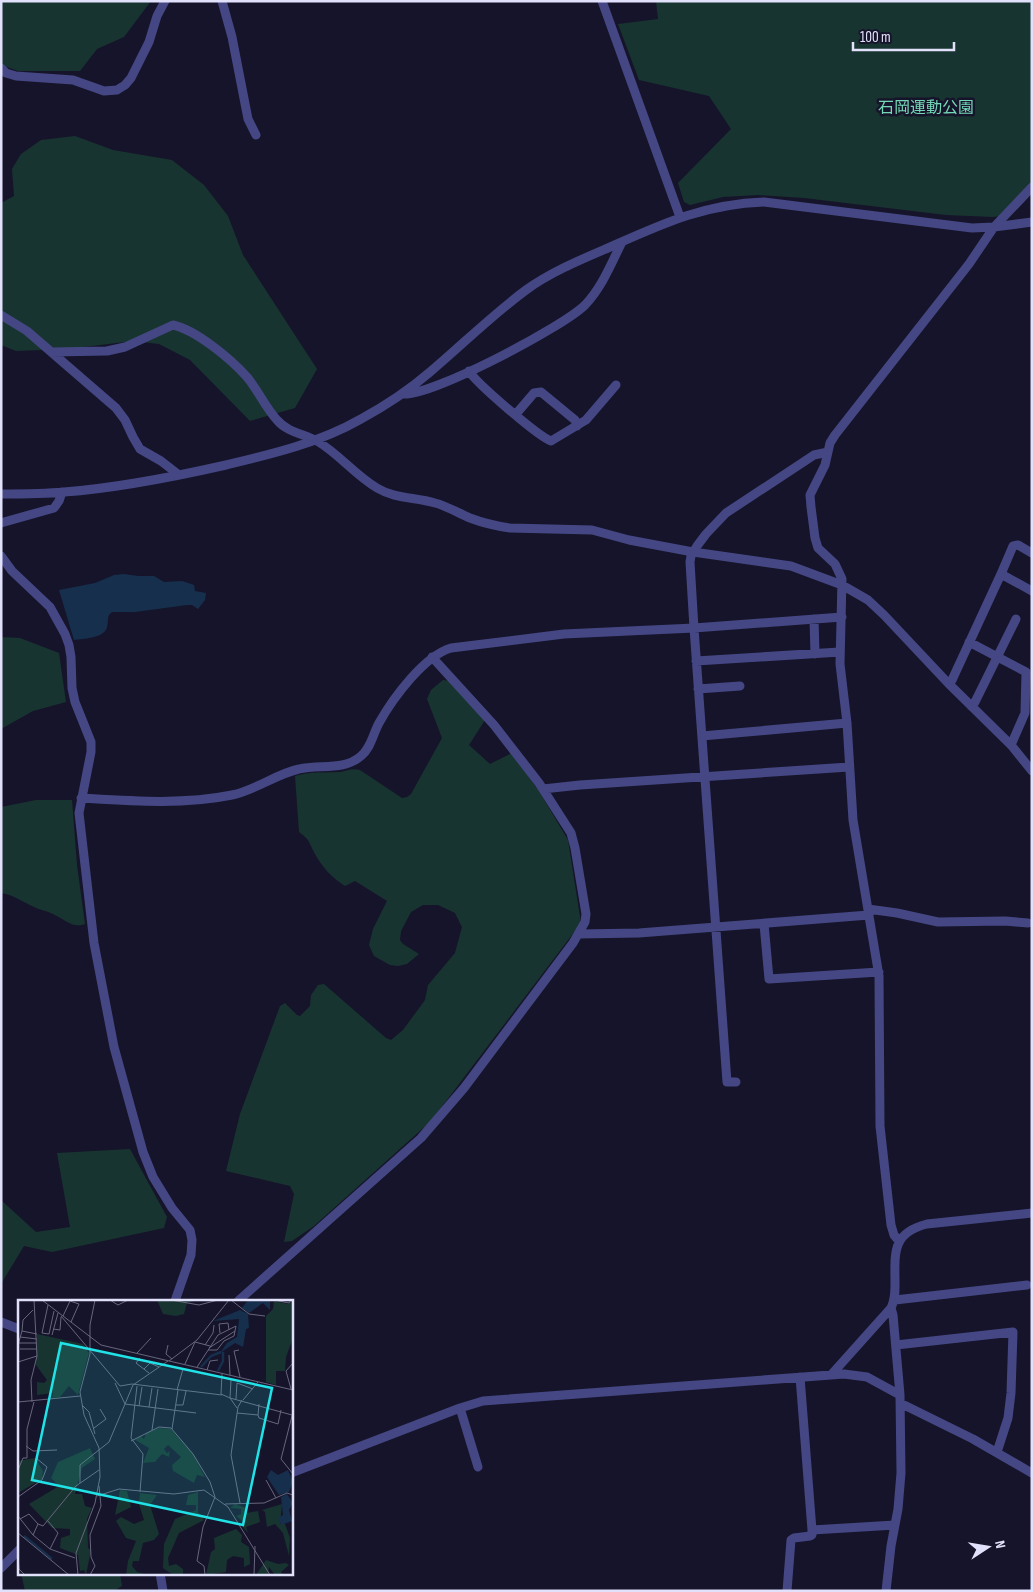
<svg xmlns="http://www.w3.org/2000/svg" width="1033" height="1592" font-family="'Sofia Sans Condensed','Noto Sans JP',sans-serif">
<rect width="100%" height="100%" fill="#16142a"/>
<path fill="#183430" d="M1 1H151L124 37 97 49 80 71H18L1 65Z
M656 1H1032V182L1000 216 993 217 946 215 804 198 758 195 723 197 690 205 684 202 678 183 731 129 709 96 639 80 618 24 658 19Z
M75 136 113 150 172 160 204 185 228 216 243 255 317 369 295 408 250 421 190 360 159 344 133 341 67 349 16 351 1 345V203L14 196 12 169 21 154 41 140Z
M1 637 20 638 59 653 66 702 33 711 1 729Z
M443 680 450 681 485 720 469 745 490 764 512 753 539 791 568 840 581 923 431 1121 314 1226 292 1241 284 1242 294 1194 290 1186 226 1171 240 1114 280 1006 285 1003 297 1015 300 1016 310 1006 311 995 318 985 324 984 386 1038 391 1040 403 1030 425 1000 428 985 455 953 462 927 455 913 438 905H423L411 912 401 931 400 940 403 944 419 954 407 964 398 966 390 965 374 956 369 945 373 929 387 901 355 881 345 886C332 878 322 867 315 854 308 841 311 841 299 832L295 776C310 771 325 773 340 772 347 771 352 768 360 770L402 798 407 797 411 794 442 738 427 699 431 690Z
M36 800H72L77 865 85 924C73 929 64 919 53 914 47 911 40 910 34 907 23 902 14 895 1 893V807Z
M130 1149 167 1217 164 1228 52 1252 24 1246 1 1284V1200L36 1232 70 1227 57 1153Z
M21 1573H120L122 1586 114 1591H25Z"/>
<path fill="#162f4d" d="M124 574 138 576H154L164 582 182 581 194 585 195 591 206 593 205 600 198 609 192 605H187L135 612H112C106 617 109 620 107 627 105 638 83 639 74 640L59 590 95 583 114 575Z"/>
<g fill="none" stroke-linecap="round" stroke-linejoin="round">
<path stroke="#454784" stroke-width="9" d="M222 1 232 37 248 119 256 135
M602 1 680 217
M1 68 6 73 16 76 73 80 104 91 117 90 125 85 131 78 149 42 157 16 165 1
M1 315 27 331 116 408 125 420 133 437 140 449 161 461 179 475
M52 352 107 351 125 347 173 325C196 330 231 359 247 377 258 390 265 407 277 420 287 432 304 434 317 441 339 454 355 475 377 488 395 499 415 497 435 503 447 506 458 513 470 518 483 523 496 526 510 528L592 530 629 540 693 552 791 566 842 585 868 600 884 615 948 683 1011 745 1032 771
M469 371C476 383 539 437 551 441L586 420 616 385
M403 394C432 396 563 327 585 305 602 287 611 264 622 242
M516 414 534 393 541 392 575 420 577 426
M1 494C22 494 43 494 64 492 119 488 173 477 226 465 272 454 319 443 361 419 385 406 409 390 430 372 462 345 492 315 526 290 551 272 580 260 608 248 662 224 704 204 764 202L972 228 994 227 1032 222
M1 523 54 508 59 501 62 492
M1 556 12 571 50 607 65 634 69 645 71 657 72 688 75 702 91 742V752L79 813 94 943 114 1047 143 1152 153 1177 172 1208 190 1230 192 1240 191 1255 175 1301
M1001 574 1013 546 1018 545 1032 553
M814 619 815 654
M969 642 1026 672 1025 713 1011 745
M696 661 840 652
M948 683 952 680 1001 574 1032 591
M698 689 740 686
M971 706 975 702 1016 619
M702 736 847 723
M543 789 580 785 849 767
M81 798C131 801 183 805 232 795 256 790 276 774 299 769 319 764 344 771 361 756 371 748 373 734 379 723 393 698 424 656 451 648L564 634 694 628 842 617
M868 909 897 913 938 922 1005 921 1028 923
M764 924 769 979 879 972
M579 934 639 933 869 915
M736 1082H727L694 628 690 562 691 556 697 546 706 534 726 513 814 455 828 452
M899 1241 894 1235 891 1225 880 1126 879 976 853 820 847 723 840 664 842 579 835 564 818 548 815 538 811 507 810 495 825 465 830 443 835 435 969 264 994 227 1032 187
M895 1300 1027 1285
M238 1301 421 1138 464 1088 573 943 585 922 586 914 575 848 571 833 539 783 494 725 432 657
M1 1322 19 1329
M896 1345 1013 1332 1011 1393 1008 1418 997 1452
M831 1375 891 1308C895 1300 895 1293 895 1285 895 1254 891 1233 927 1224L1032 1213
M800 1377 812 1530 895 1525
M900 1403 973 1439 1032 1473
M460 1408 478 1467
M291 1473 460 1408 483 1401 844 1374 867 1377 900 1395
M1 1568 19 1550
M160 1573 163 1591
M787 1591 791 1540 794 1538 810 1536 812 1535V1530
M886 1591 891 1546 898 1509 901 1473 900 1395 893 1315 891 1308"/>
</g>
<g text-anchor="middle" stroke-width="5" stroke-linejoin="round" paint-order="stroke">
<g font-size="16" fill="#73d6b5" stroke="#16142a">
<text x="926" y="113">石岡運動公園</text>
</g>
</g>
<g transform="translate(18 1300)">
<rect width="275" height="275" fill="#16142a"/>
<path d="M139 0H180L169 3 166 14 158 16 145 14ZM275 0V38L268 57 267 71H258V85L248 82V16L255 9 256 1 270 4ZM19 34 65 44 71 53 60 95 51 86 42 97 34 98 35 93 19 95V82L26 83 29 80 18 65ZM141 128 153 129 175 154 187 177 179 175 176 183 155 171 154 165 163 157 150 145 146 149 149 153 152 151 151 157 144 154 137 162 125 163 131 148 117 140 123 136 126 139 128 133ZM72 148 77 159 64 168 57 194H64L67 206 74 208 69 219 70 248 73 250 68 275 66 270 62 271 60 255 42 248 43 238 52 235V229L34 228 11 204 41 186 33 178 40 162ZM17 158 25 171 24 179 0 193V161ZM102 190 109 191 113 207 97 215ZM180 192V212L186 220 161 233 150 258 151 266 158 264 165 269V275H155L145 268 146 244 157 219 178 210V205H168L170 195ZM122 193 139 195 132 205 141 234 136 240 125 243 121 261H115L114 266 119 272 130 275H108L110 261 118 241 108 238 98 221 103 217 116 224 126 220 121 204ZM217 204 228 208 229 213 240 211 242 222 228 227 230 233 224 226 226 222 218 216 223 214V209L212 208ZM264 204 262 224H267L272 238 271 256 265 233 257 224 249 227 247 212 244 210ZM218 229 224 235 223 242 231 247 232 264 226 267V258L215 256 209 260 208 272 188 275 193 252 197 249 196 238ZM248 260 260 264 268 263 271 265 263 272 265 275H257L251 267 250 275H238Z" fill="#183430"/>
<path d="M230 0H252V10L245 3 231 13 224 8ZM222 10 230 14 231 28 228 29 225 47 217 43 202 53 209 43 219 37 221 19 195 21ZM253 170 260 175 270 170 275 182 271 192 261 195 249 177ZM269 194 275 203 271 210 274 221 263 225 260 218 265 215 263 197Z" fill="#162f4d"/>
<path fill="none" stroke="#162f4d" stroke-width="2.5" d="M183 67 193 56 203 52M200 71 205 61V52M6 236 34 259"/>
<path fill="none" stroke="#68667e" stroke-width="1" d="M24 0 83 45 275 90M92 0 100 5 110 0M153 0 181 5 200 0M213 0 231 14 247 16M256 0 271 3 273 0M52 1 61 4 53 22M30 5 24 33 31 34 36 11M43 16 102 86 114 84 204 95M45 16 52 1M35 29 42 30 43 17M4 31 5 20 15 10M202 33 201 24 210 23 211 30M34 35 40 13M2 37 19 39M1 43H19M0 45 4 31 19 34M150 45 148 54 154 59M187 45 195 33 196 25M191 48 217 31M2 49H19M190 50H199L206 41 216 36 218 26M221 50 216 51 222 77M119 53 133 38M211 55 212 75M122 58 118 63 131 73M151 61 179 40 211 0M0 62 19 56M167 64 177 42 192 46M179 67 200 35 218 26M126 69 132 63 141 67M189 70 192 61 200 60M204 74 203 94 212 98 219 108M97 83 107 104 178 113M119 86 113 138 125 154 122 192M273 89 268 71 275 63M159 90 165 69M212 98 274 115M212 98 213 80M218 99 219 83 235 89M225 100 240 82M0 102 62 96M14 102 13 80 19 56 16 0M64 105 71 112 77 134M158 105H165L168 91M121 106 124 87M131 107 134 88M275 112 263 159 275 174M219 113 240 115 241 104M240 115 241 118 260 124 263 110M76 128 88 119 82 109M154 129 160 90M134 130 140 89M113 141 141 127 153 128 175 154 192 182 197 197 185 227 179 261 186 266 187 275M8 146 15 151 39 150M0 170 5 158H9V129L16 102M248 180 258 198M62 183V165L91 142 115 85 150 61M79 196 101 189 156 194 186 190 210 207 252 275M0 197 24 180 29 167 18 158M222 203 213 155 220 107 224 100M207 204 246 203 269 193 275 195M0 216 15 235 32 249 57 258M2 219 11 214 20 224 15 235M30 221 40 233 32 249M20 224 25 226 58 186 81 170M0 233 51 275M0 256 1 269 7 275M60 275 58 253 77 203 82 177 81 148 66 115 62 92 72 54V25L77 0M72 275 77 266 73 257 72 235 83 206 81 186M236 275 237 246"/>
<path fill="#21e3e7" fill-opacity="0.15" stroke="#21e3e7" stroke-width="2.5" d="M43 43 254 88 225 225 14 180Z"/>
<rect width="275" height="275" fill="none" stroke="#e2e1fc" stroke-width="2.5"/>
</g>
<rect width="1033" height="1592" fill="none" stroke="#e2e1fc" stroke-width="5"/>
<g transform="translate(988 1547) rotate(78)" stroke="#16142a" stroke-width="4" paint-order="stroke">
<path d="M0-4L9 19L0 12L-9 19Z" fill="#e2e1fc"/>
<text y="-8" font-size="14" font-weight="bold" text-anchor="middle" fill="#e2e1fc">N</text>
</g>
<path d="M853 42v8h101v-8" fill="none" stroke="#e2e1fc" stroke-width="2.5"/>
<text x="860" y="42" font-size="15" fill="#e2e1fc" stroke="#16142a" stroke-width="4" paint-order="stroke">100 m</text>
</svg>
